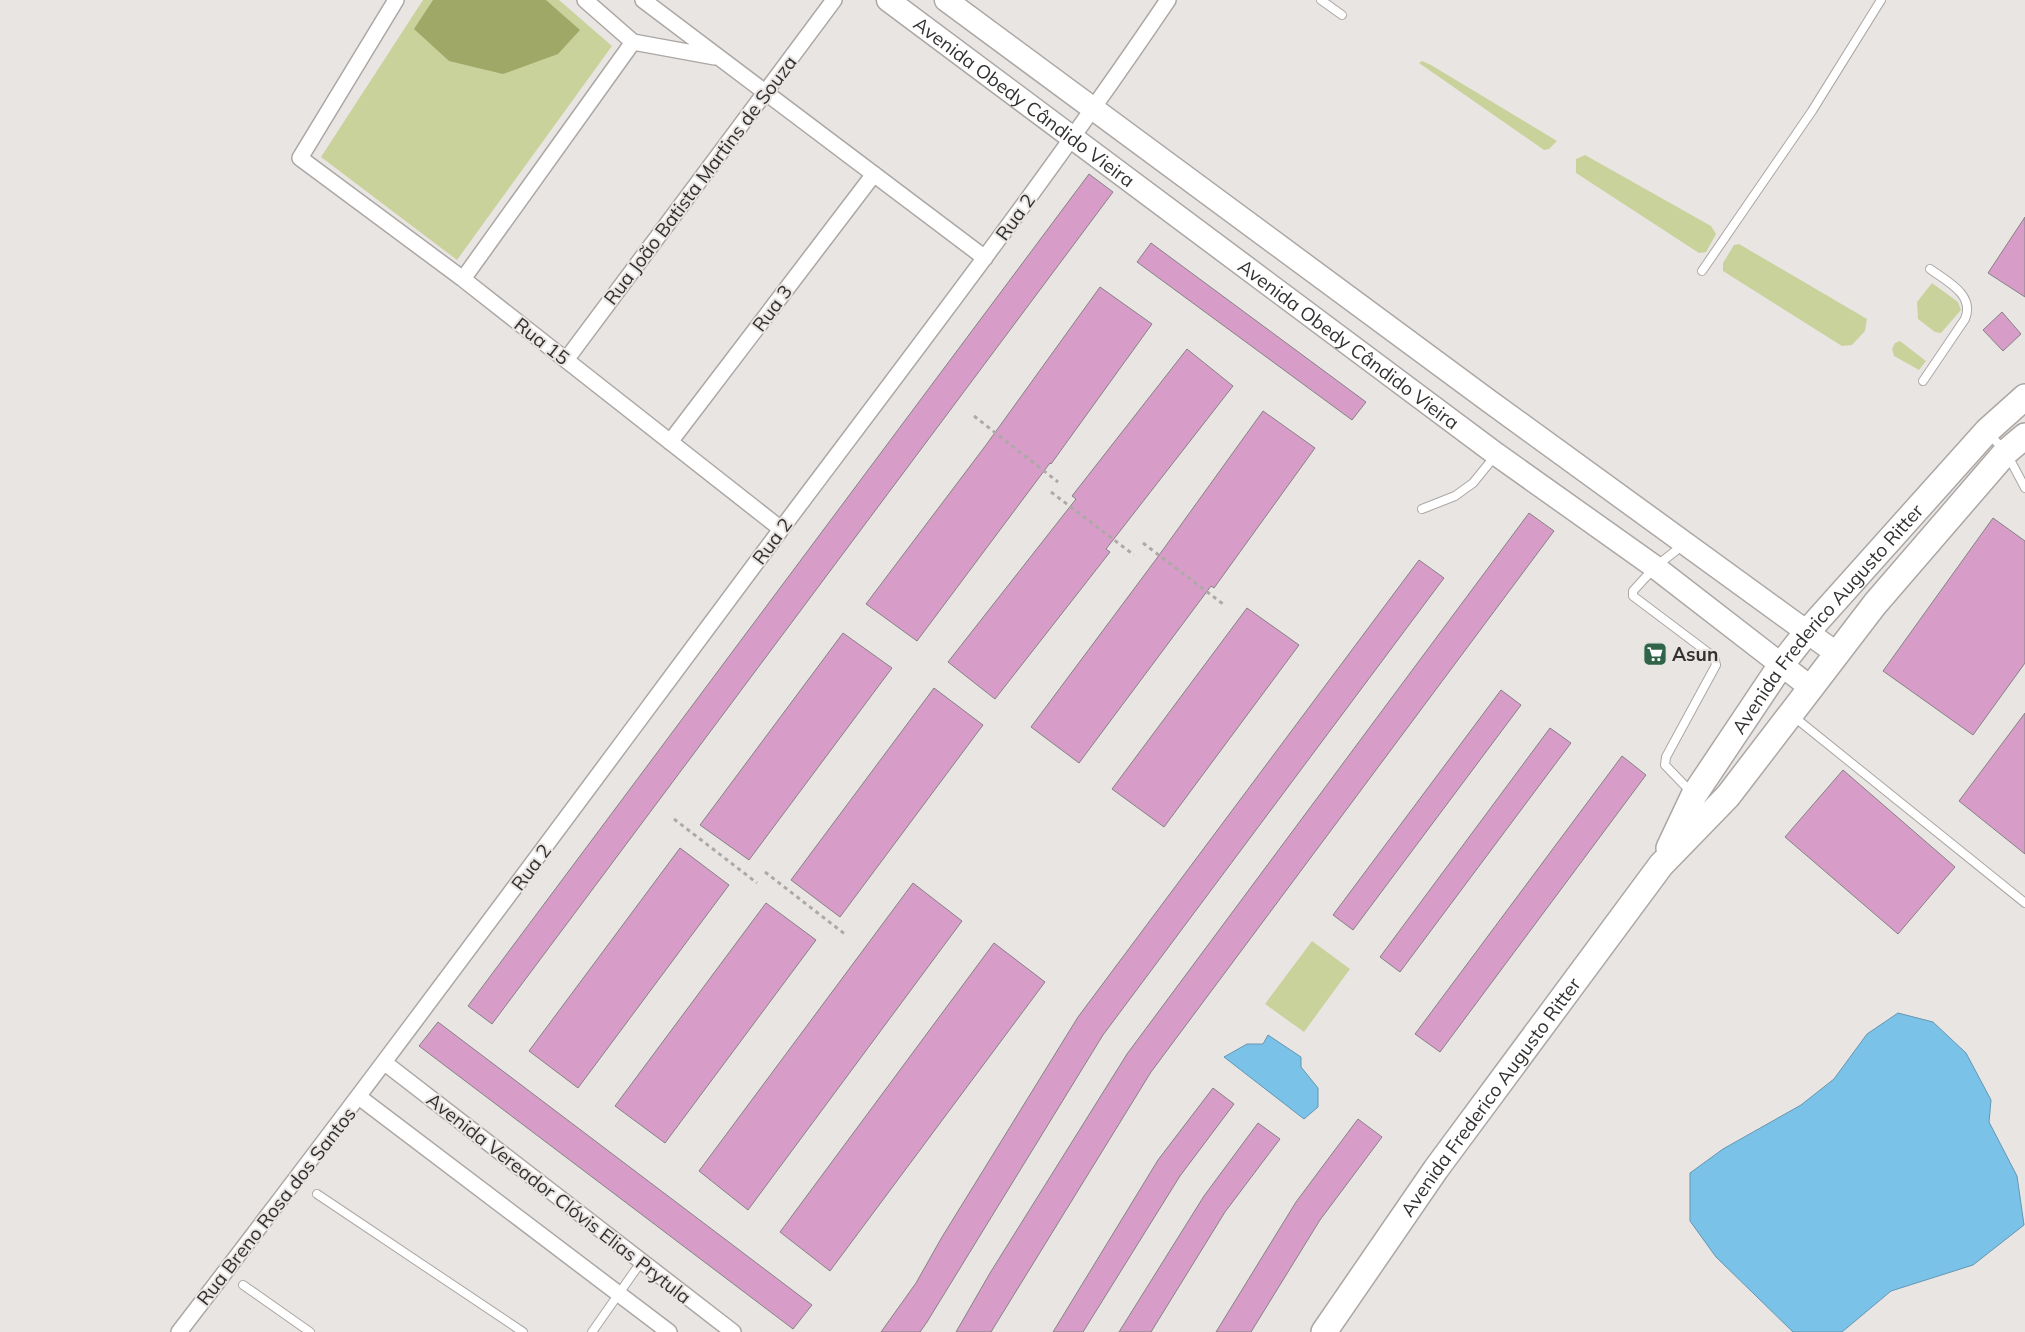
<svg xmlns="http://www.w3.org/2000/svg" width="2025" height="1332" font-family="Mulish,sans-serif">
<rect width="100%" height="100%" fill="#e9e5e3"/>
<path fill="#cad29c" d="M423 0H559L612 46 457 260 321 157Z
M1422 61 1431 65 1557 141 1549 149 1544 150 1419 63Z
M1585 155 1711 226 1716 234 1706 252 1699 253 1576 173V159Z
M1739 244 1867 319 1865 331 1852 345 1842 346 1723 271V263L1734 245Z
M1932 283 1958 302 1961 310 1941 333 1935 332 1918 319 1917 302Z
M1900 341 1926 361 1919 370 1894 356 1892 349 1895 343Z
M1312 941 1350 969 1304 1032 1265 1004Z"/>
<path fill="#9fa866" d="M433 0H546L580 30 558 54 503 74 449 61 414 29Z"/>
<path fill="#7bc2e8" stroke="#6596b1" d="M1898 1013 1933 1022 1966 1053 1991 1100 1989 1122 2017 1176 2024 1225 1973 1265 1891 1291 1842 1332H1793L1716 1257 1690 1221V1173L1723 1149 1801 1105 1834 1079 1867 1034Z
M1268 1035 1301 1057V1067L1318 1088V1107L1304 1119 1224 1057 1247 1044H1263Z"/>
<path fill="#d79dc8" stroke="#858284" d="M1089 174 1113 192 492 1024 468 1006Z
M2025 217V297L1988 273Z
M1151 243 1366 402 1352 420 1137 262Z
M1100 287 1152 324 1051 464 1050 463 917 641 866 604 986 445Z
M2002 312 2021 334 2003 351 1983 330Z
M1187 349 1233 386 1106 549 1110 552 995 699 948 662 1076 499 1072 496Z
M1263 411 1315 448 1214 588 1211 586 1079 763 1031 727 1157 558Z
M1529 513 1554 531 1151 1072 991 1332H956L990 1273 1127 1054Z
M1993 518 2025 541V663L1973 735 1883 671Z
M1419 560 1444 578 1103 1035 927 1322 920 1332H881L916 1283 942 1237 1078 1017Z
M1247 608 1299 645 1164 827 1112 789Z
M843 633 892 668 749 860 700 825Z
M934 688 983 725 840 917 791 880Z
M1501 690 1521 705 1353 930 1333 915Z
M2025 713V854L1959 801Z
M1550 728 1571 743 1400 972 1380 957Z
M1622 756 1646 775 1440 1052 1415 1034Z
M1843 770 1955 867 1898 934 1785 837Z
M680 848 729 885 578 1088 529 1051Z
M913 883 962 921 748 1210 699 1171Z
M766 903 816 940 665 1143 615 1106Z
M994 943 1045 982 830 1271 780 1232Z
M438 1022 812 1305 793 1329 419 1046Z
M1213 1088 1234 1104 1180 1176 1083 1332H1053L1158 1160Z
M1358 1119 1382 1137 1320 1220 1251 1332H1216L1296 1202Z
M1258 1123 1280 1139 1225 1212 1151 1332H1119L1204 1196Z"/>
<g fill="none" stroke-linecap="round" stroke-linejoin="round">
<g stroke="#aba7a5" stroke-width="10">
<path id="service" d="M1321 0 1342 15
M1702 271 1812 111 1881 0
M1923 381 1965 319C1975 295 1948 282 1930 269
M1989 434 2006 452 2025 488
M1422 509 1455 496 1473 483 1495 456
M1683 545 1655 567 1633 591V596L1714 657 1716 665 1666 757 1665 765 1692 793
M1793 716 2025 903
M317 1194 523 1332
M243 1285 310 1332
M592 1332 641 1262"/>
</g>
<g stroke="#aba7a5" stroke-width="18">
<path id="minor" d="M396 0 300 158 463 279 781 529
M585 0 633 42 715 57
M643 0 985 258
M463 279 633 42
M566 360 834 0
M670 442 874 174
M385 1063 733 1332
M359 1097 669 1332
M179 1332C382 1068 580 799 779 532 911 356 1045 182 1168 0"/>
</g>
<g stroke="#aba7a5" stroke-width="25">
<g id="secondary">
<path id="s1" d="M888 0 1496 454 1655 567 1810 687"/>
<path d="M946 0 1489 401 1836 653"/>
</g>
</g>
<g stroke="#aba7a5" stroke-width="28">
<g id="primary">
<path id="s2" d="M1669 848 1694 795 1781 665 1807 632 1987 431 2025 397"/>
<path id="s3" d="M1324 1332 1436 1169 1661 865 1728 796 1875 604 2006 452 2025 436"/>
</g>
</g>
<path stroke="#aca9a7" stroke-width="3" stroke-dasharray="4 4" stroke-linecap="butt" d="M974 416 1058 482
M1051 492 1134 555
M1143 543 1223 604
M674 819 757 883
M765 872 846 935"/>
<use href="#service" stroke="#fff" stroke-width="8"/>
<use href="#minor" stroke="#fff" stroke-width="15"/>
<use href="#secondary" stroke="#fff" stroke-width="22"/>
<use href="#primary" stroke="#fff" stroke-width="25"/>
</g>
<defs>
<g id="supermarket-square" transform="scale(1.25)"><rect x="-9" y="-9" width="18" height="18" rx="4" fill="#2f6449" stroke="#e9e5e3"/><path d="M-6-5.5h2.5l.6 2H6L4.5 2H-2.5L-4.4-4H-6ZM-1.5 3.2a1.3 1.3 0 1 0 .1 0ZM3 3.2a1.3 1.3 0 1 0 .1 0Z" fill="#fff"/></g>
</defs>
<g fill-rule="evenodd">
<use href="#supermarket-square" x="1655" y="654"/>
</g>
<g text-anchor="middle" stroke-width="4" stroke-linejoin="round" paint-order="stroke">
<g font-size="19" fill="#333130" stroke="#e9e5e3">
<text dy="7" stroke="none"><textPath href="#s1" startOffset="170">Avenida Obedy Cândido Vieira</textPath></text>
<text transform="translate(700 180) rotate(-53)" y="7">Rua João Batista Martins de Souza</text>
<text transform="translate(1015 217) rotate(-54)" y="7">Rua 2</text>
<text transform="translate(772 308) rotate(-53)" y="7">Rua 3</text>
<text transform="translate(542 341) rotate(38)" y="7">Rua 15</text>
<text dy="7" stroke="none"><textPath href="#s1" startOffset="575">Avenida Obedy Cândido Vieira</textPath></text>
<text transform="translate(772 541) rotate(-53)" y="7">Rua 2</text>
<text dy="7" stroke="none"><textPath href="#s2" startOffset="280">Avenida Frederico Augusto Ritter</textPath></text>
<text transform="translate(531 867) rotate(-53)" y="7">Rua 2</text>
<text dy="7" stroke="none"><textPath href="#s3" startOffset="288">Avenida Frederico Augusto Ritter</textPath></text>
<text transform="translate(559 1198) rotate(38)" y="7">Avenida Vereador Clóvis Elias Prytula</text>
<text transform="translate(276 1206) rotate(-52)" y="7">Rua Breno Rosa dos Santos</text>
</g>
<g font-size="19" font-weight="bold" fill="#333130" stroke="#e9e5e3" text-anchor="start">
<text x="1672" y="661">Asun</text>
</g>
</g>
</svg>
